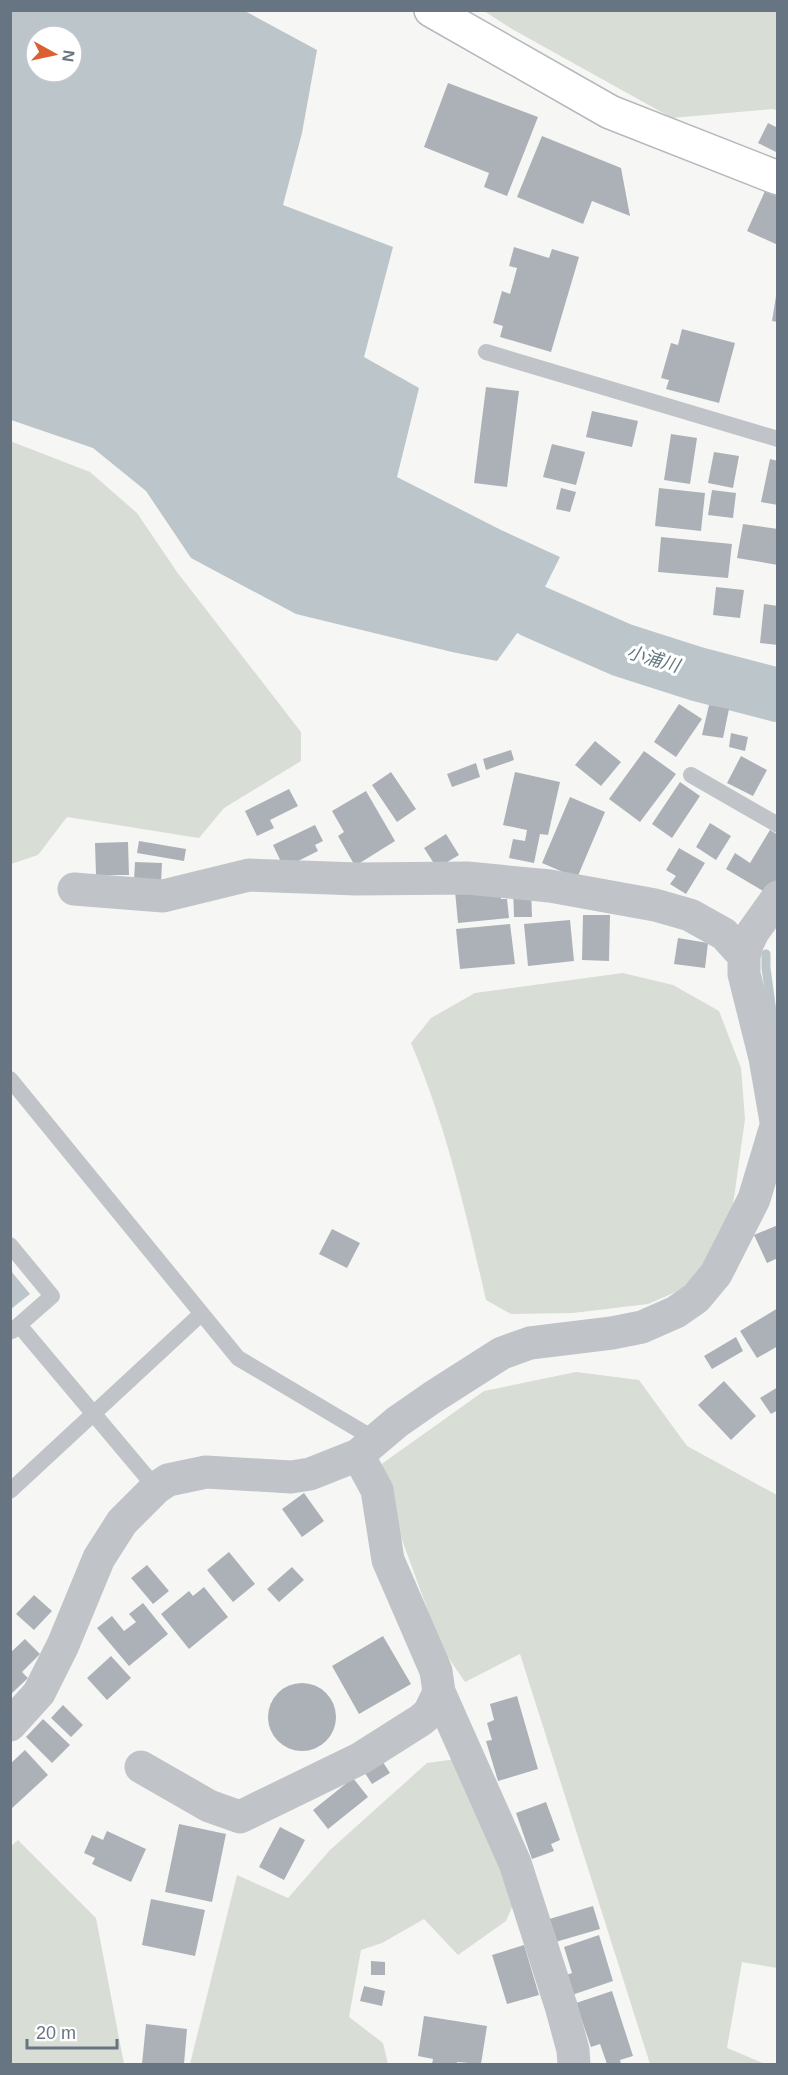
<svg xmlns="http://www.w3.org/2000/svg" width="788" height="2075" font-family="Arial,'Noto Sans JP',sans-serif">
<rect width="100%" height="100%" fill="#f6f7f4"/>
<path fill="#d8ddd5" d="M484 11H777V110L772 109 672 118 512 29Z
M10 441 90 472 137 513 177 572 301 732V761L224 808 199 838 67 817 38 855 11 864Z
M623 973 673 985 719 1011 741 1068 745 1119 733 1205 708 1261 685 1288 648 1304 573 1313 511 1314 486 1300C466 1213 446 1125 411 1043L431 1018 475 993Z
M576 1372 639 1380 687 1446 777 1495V1968L742 1962 727 2048 765 2064H650L520 1654 465 1682 441 1647 376 1468 484 1391Z
M457 1759 516 1898 506 1921 458 1955 424 1919 382 1943 361 1950 349 2017 383 2043 388 2064H190L237 1875 288 1898 330 1850 427 1763Z
M18 1840 96 1918 124 2064H11L10 1847Z"/>
<path fill="#bcc5ca" fill-rule="evenodd" d="M11 10 245 11 317 50 302 133 283 205 393 247 364 357 419 388 397 477 501 530 560 557 533 611 497 661 452 652 296 614 191 558 146 491 93 448 11 420ZM36 36H72V72H36Z
M11 1271 30 1294 11 1309H10Z"/>
<g fill="none" stroke-linecap="round" stroke-linejoin="round">
<path stroke="#bcc5ca" stroke-width="9" d="M766 954V968L776 1041"/>
<path stroke="#bcc5ca" stroke-width="54" d="M533 611 622 650 697 674 778 695"/>
</g>
<path fill="#abb1b7" d="M448 83 538 117 507 196 484 187 489 173 424 147Z
M768 123 778 128V153L758 143Z
M542 136 621 168 630 216 592 201 583 224 517 197Z
M765 191 778 197V245L747 231Z
M514 247 549 258 552 249 579 257 551 352 500 337 503 326 493 323 502 291 510 294 517 268 509 266Z
M776 296H778V322L772 321Z
M682 329 735 343 719 403 666 389 669 380 661 378 671 343 678 345Z
M486 387 519 391 507 487 474 483Z
M592 411 638 421 632 447 586 437Z
M671 434 697 438 690 484 664 480Z
M552 444 585 452 576 485 543 477Z
M714 452 739 456 733 488 708 483Z
M770 459 778 461V505L761 502Z
M561 488 576 492 570 512 556 509Z
M659 488 705 493 701 531 655 526Z
M712 490 736 493 733 518 708 515Z
M743 524 778 529V565L737 558Z
M661 537 732 544 728 578 658 572Z
M716 587 744 590 740 618 713 615Z
M764 604 778 606V645L760 643Z
M679 704 702 719 676 757 654 742Z
M709 705 729 709 723 738 702 735Z
M731 733 748 737 745 751 729 747Z
M595 741 621 762 601 786 575 765Z
M511 750 514 760 486 770 483 759Z
M644 751 676 774 640 822 609 799Z
M741 756 767 770 753 796 727 783Z
M476 763 480 777 452 787 447 774Z
M391 772 416 809 397 822 372 785Z
M515 772 560 782 548 835 540 834 534 863 509 858 513 839 525 841 527 830 503 825Z
M680 782 700 796 672 838 652 824Z
M289 789 298 806 270 820 274 828 257 836 245 811Z
M366 791 395 841 355 866 338 836 344 832 332 811Z
M570 797 605 812 577 878 542 863Z
M710 823 731 836 716 860 696 847Z
M315 825 323 841 315 845 318 851 284 868 273 845Z
M770 830 778 835V883L770 895 726 869 735 853 750 863Z
M446 834 459 855 437 868 424 848Z
M139 841 186 849 184 861 137 853Z
M128 842 129 875H96L95 843Z
M679 848 705 863 686 894 670 884 676 876 666 870Z
M135 862 162 863 161 883 134 881Z
M500 886 501 899H507L509 918 458 923 455 891Z
M513 888H531L532 917H514Z
M583 915H610L609 961 582 960Z
M570 920 574 961 528 966 524 924Z
M510 924 515 964 460 969 456 929Z
M678 938 708 943 705 968 674 964Z
M778 1225V1258L767 1263 754 1235Z
M332 1229 360 1243 347 1268 319 1254Z
M778 1308V1346L757 1358 740 1331Z
M736 1337 743 1351 712 1369 704 1356Z
M724 1381 756 1416 731 1440 698 1405Z
M778 1387V1410L771 1414 760 1398Z
M304 1493 324 1521 302 1537 282 1509Z
M229 1552 255 1584 233 1602 207 1570Z
M147 1565 169 1591 153 1604 131 1578Z
M292 1567 304 1580 279 1602 267 1589Z
M204 1587 228 1617 189 1649 161 1614 189 1591 193 1596Z
M34 1595 52 1611 34 1630 16 1614Z
M143 1603 168 1634 129 1666 97 1628 112 1616 124 1631 136 1622 129 1614Z
M383 1636 411 1684 359 1714 332 1666Z
M25 1639 40 1654 22 1672 28 1678 10 1695V1653Z
M111 1656 131 1678 107 1700 87 1678Z
M268 1717a34 34 0 1 1 68 0a34 34 0 1 1-68 0Z
M517 1696 538 1769 498 1781 486 1741 492 1740 487 1723 494 1720 490 1704Z
M63 1705 83 1725 71 1737 51 1718Z
M43 1719 70 1745 52 1763 26 1737Z
M25 1750 48 1775 10 1810V1764Z
M379 1756 390 1773 372 1784 361 1767Z
M353 1778 368 1797 328 1829 313 1810Z
M546 1802 560 1840 551 1844 554 1851 532 1859 516 1813Z
M179 1824 226 1834 212 1902 165 1892Z
M280 1827 305 1840 284 1880 259 1867Z
M107 1831 146 1849 131 1882 92 1864 95 1858 84 1853 92 1835 103 1840Z
M151 1899 205 1910 195 1956 142 1945Z
M593 1906 600 1929 552 1943 546 1920Z
M599 1935 613 1981 569 1996 563 1976 572 1973 564 1947Z
M524 1945 539 1995 507 2004 492 1955Z
M371 1961 385 1962V1975H371Z
M364 1986 385 1991 382 2006 360 2001Z
M612 1991 633 2056 620 2060 621 2064H607L600 2044 591 2047 576 2003Z
M424 2016 487 2026 481 2064 457 2062V2064H432L433 2059 418 2056Z
M146 2024 187 2029 184 2064H142Z"/>
<g fill="none" stroke-linecap="round" stroke-linejoin="round">
<g stroke="#b5b9bd" stroke-width="36">
<path id="secondary" d="M431 10 610 112 778 178"/>
</g>
<path stroke="#c0c3c7" stroke-width="16" d="M486 352 778 439
M691 775 778 825
M10 1079 238 1358 376 1440
M10 1245 52 1296 12 1331
M19 1325 156 1488
M10 1491 201 1314"/>
<path stroke="#c0c3c7" stroke-width="33" d="M74 889 163 896 249 875 357 879 467 878 550 886 655 905 690 915 724 934 744 956
M778 897 753 932 748 942 744 956V974L765 1058 778 1133
M439 1692 515 1863 561 2006 573 2050 574 2064
M10 1725 39 1693 63 1645 99 1558 122 1522 156 1488 168 1480 206 1472 291 1477 310 1474 358 1455 397 1422 433 1397 502 1353 530 1343 612 1333 642 1327 676 1312 696 1298 716 1274 754 1199 776 1126
M141 1767 209 1806 240 1817 361 1758 421 1720 429 1713 439 1692 436 1671 388 1560 377 1490 358 1455"/>
<use href="#secondary" stroke="#fff" stroke-width="33"/>
</g>
<g text-anchor="middle" stroke-width="6" stroke-linejoin="round" paint-order="stroke">
<g font-size="18" font-style="italic" fill="#63767f" stroke="#fff">
<text transform="translate(653 659) rotate(16)" y="6">小浦川</text>
</g>
</g>
<rect width="788" height="2075" fill="none" stroke="#677583" stroke-width="24"/>
<g transform="translate(54 54) rotate(98)"><circle r="28" fill="#ffffff" stroke="#c2c8cd" stroke-width="1.5"/>
<path d="M0-4.5L10 22L0 15L-10 22Z" fill="#d96131"/>
<text y="-9" font-size="16" font-weight="bold" text-anchor="middle" fill="#677583">N</text>
</g>
<path d="M27 2039v9h90v-9" fill="none" stroke="#677583" stroke-width="3"/>
<text x="36" y="2039" font-size="18" fill="#677583" stroke="#ffffff" stroke-width="4.5" paint-order="stroke">20 m</text>
</svg>
